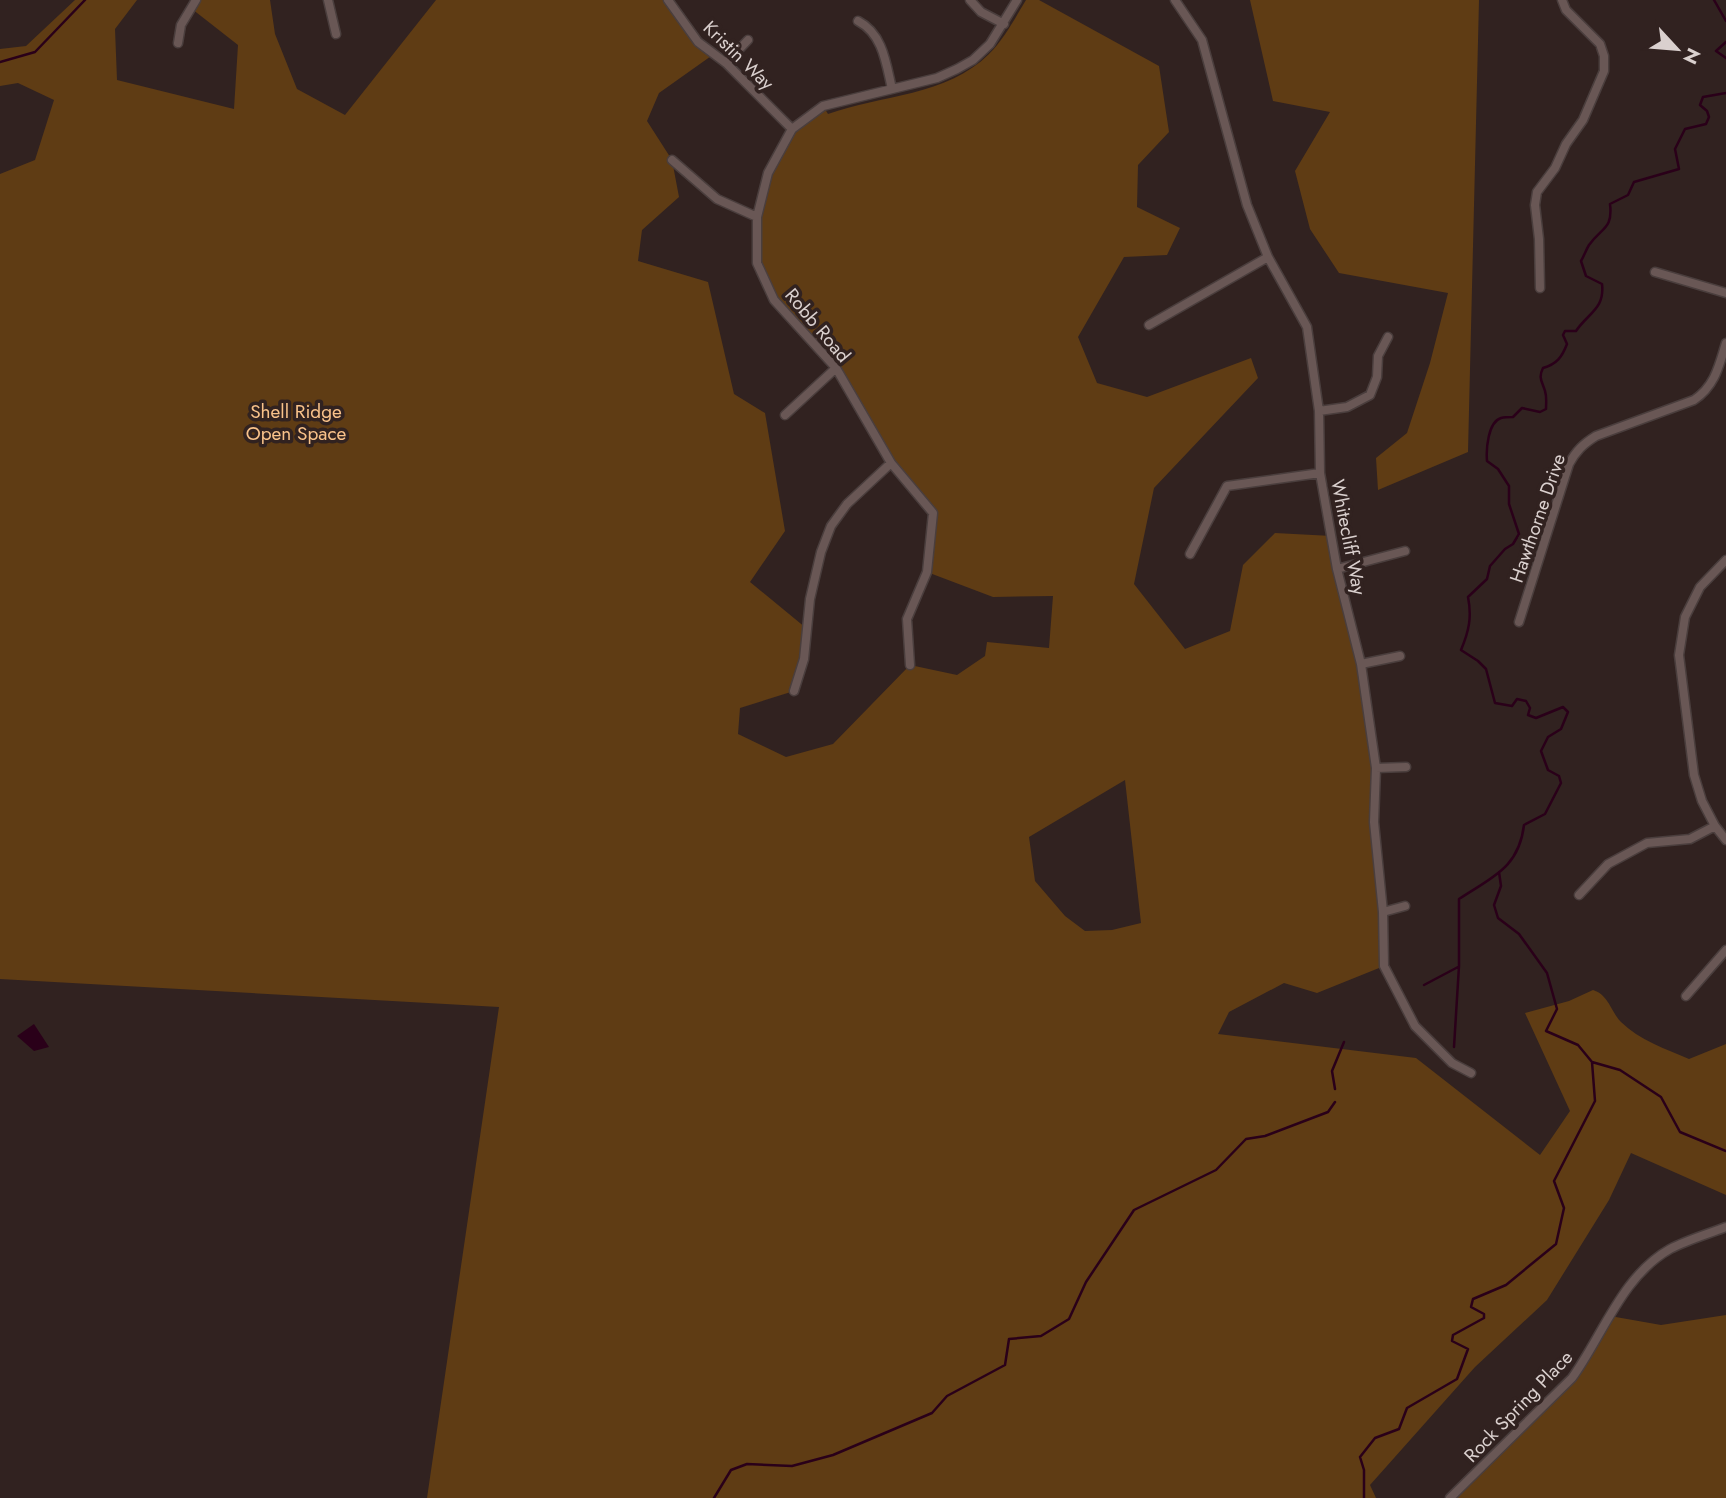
<svg xmlns="http://www.w3.org/2000/svg" width="1726" height="1498" font-family="Jost,sans-serif">
<rect width="100%" height="100%" fill="#312220"/>
<path fill="#5f3c14" fill-rule="evenodd" d="M75 0H137L115 29 117 80 234 109 238 45 192 9 196 0H270L275 34 297 89 345 115 436 0H668L698 42 714 54 659 93 647 121 672 160 679 197 642 230 638 261 708 282 734 394 765 413 785 531 750 582 806 628 794 691 740 708 738 734 786 757 833 744 910 665 957 675 985 656 987 642 1049 648 1053 596 993 597 927 572 932 513 891 463 836 368 774 300 757 263V217L768 173 792 129 823 106 828 114C881 95 947 96 989 54 1004 39 1015 18 1026 0H1039L1159 66 1169 132 1138 165 1137 207 1180 228 1167 255 1124 257 1078 337 1097 383 1147 397 1251 358 1258 378 1154 488 1134 584 1185 649 1230 631 1243 565 1275 533 1332 536 1361 664 1376 768 1374 822 1384 966 1317 993 1284 983 1229 1012 1218 1034 1416 1058 1540 1155 1570 1111 1525 1013 1569 1001 1593 990C1609 995 1611 1012 1621 1022 1639 1040 1666 1049 1689 1059L1726 1044V1195L1631 1153 1609 1200 1547 1300 1475 1367 1370 1485 1376 1498H427L499 1007 0 979V174L35 160 54 100 18 83 0 86V49L26 46ZM1125 780 1141 923 1112 930 1085 931 1065 916 1035 881 1029 837Z
M1250 0H1479L1468 452 1378 490 1376 458 1407 433 1430 363 1448 293 1339 273 1310 229 1295 171 1330 112 1273 101Z
M1726 1315V1498H1450L1572 1378 1610 1316 1661 1325Z"/>
<path fill="#2a0019" d="M34 1024 49 1047 34 1051 17 1036Z"/>
<g fill="none" stroke-linecap="round" stroke-linejoin="round">
<path stroke="#2a0019" stroke-width="2.5" d="M1714 0 1726 21
M1726 42 1716 51 1726 58
M0 62 35 52 85 0
M1499 872 1501 886 1494 905 1498 918 1519 934 1547 973 1557 1009 1546 1031 1578 1045 1592 1062 1620 1070 1661 1097 1680 1132 1726 1151
M1424 985 1458 967
M1454 1047 1459 966V899C1492 877 1519 868 1524 825L1545 814 1561 783 1559 776 1548 770 1541 751 1548 737 1561 729 1568 712 1563 707 1536 718 1528 715 1530 708 1526 701 1517 699 1512 706 1495 703 1486 669 1478 661 1461 650C1469 631 1472 617 1468 597L1487 579 1490 566 1505 549 1513 544 1519 534 1509 504V486L1498 469 1487 461C1486 449 1488 422 1501 418 1505 417 1509 417 1513 417L1522 408 1540 412 1546 409C1546 403 1547 397 1545 391 1542 381 1538 378 1543 368 1557 364 1562 357 1567 344L1563 335 1565 331H1576C1588 313 1605 309 1602 284L1586 276 1581 261C1584 256 1586 250 1589 245 1602 227 1613 229 1610 204L1628 195 1634 182 1679 169 1675 149 1685 129 1706 124 1709 117 1707 111 1700 105 1703 97 1726 93
M1335 1089 1332 1071 1344 1042
M714 1498 731 1470 747 1464 792 1466 833 1455 932 1413 947 1396 1005 1365 1009 1339 1041 1336 1069 1319 1086 1282 1134 1210 1216 1170 1246 1139 1265 1136 1328 1112 1335 1102
M1364 1498V1470L1360 1457 1375 1438 1399 1429 1407 1408 1457 1379 1468 1349 1452 1341 1453 1335 1484 1318V1314L1471 1307 1473 1299 1506 1285 1556 1244 1564 1208 1554 1181 1595 1101 1592 1062"/>
<g stroke="#4a3e3d" stroke-width="11">
<path id="street" d="M328 0 336 34
M668 0 698 42 726 63 792 129
M970 0 981 12 1004 24
M1175 0 1202 40 1247 205 1268 257 1307 327 1319 411 1320 473 1337 569 1361 664 1376 768 1374 822 1383 912 1384 966 1415 1026 1452 1063 1471 1073
M858 21C883 34 886 63 892 89
M178 43 181 25 196 0
M726 63 748 40
M672 160 717 199 757 217
M1655 272 1726 293
M1540 288 1539 239 1535 205 1537 192 1555 168 1566 144 1583 120 1604 71V56L1600 44 1566 10 1562 0
M1149 325 1268 257
M1319 411 1347 407 1370 395 1377 377 1378 356 1388 337
M785 415 836 368
M1190 554 1227 486 1320 473
M1726 560 1700 587 1685 617 1679 655 1694 775 1702 801 1715 826 1726 840
M1337 569 1405 551
M1519 622 1569 464C1576 451 1583 444 1596 436L1694 400C1715 386 1719 366 1726 343
M1361 664 1400 656
M910 665 907 619 927 572 933 513 891 463 836 368 774 300 757 263V217L768 173 792 129 823 106 937 78 957 69 973 60 990 44 1017 0
M794 691 804 659 810 599 821 552 831 526 847 504 891 463
M1376 768 1406 767
M1579 895 1608 864 1647 843 1690 839 1715 826
M1383 912 1405 906
M1686 996 1726 950
M1450 1498 1572 1378C1603 1335 1622 1276 1670 1249 1687 1240 1708 1234 1726 1227"/>
</g>
<use href="#street" stroke="#695755" stroke-width="8"/>
</g>
<g text-anchor="middle" stroke-width="7" stroke-linejoin="round" paint-order="stroke">
<g font-size="19" fill="#dad0ce" stroke="#312220">
<text transform="translate(739 55) rotate(44)" y="7">Kristin Way</text>
<text transform="translate(818 325) rotate(50)" y="7">Robb Road</text>
<text transform="translate(1537 518) rotate(-71)" y="7">Hawthorne Drive</text>
<text transform="translate(1349 537) rotate(79)" y="7">Whitecliff Way</text>
<text transform="translate(1518 1406) rotate(-46)" y="7">Rock Spring Place</text>
</g>
<g font-size="19" fill="#f9c28a" stroke="#312220">
<text x="296" y="418">Shell Ridge<tspan x="296" dy="22">Open Space</tspan></text>
</g>
</g>
<g transform="translate(1677 49) rotate(116)" stroke="#312220" stroke-width="5" paint-order="stroke">
<path d="M0-5L12 26L0 18L-12 26Z" fill="#dad0ce"/>
<text y="-10" font-size="19" font-weight="bold" text-anchor="middle" fill="#dad0ce">N</text>
</g>
</svg>
